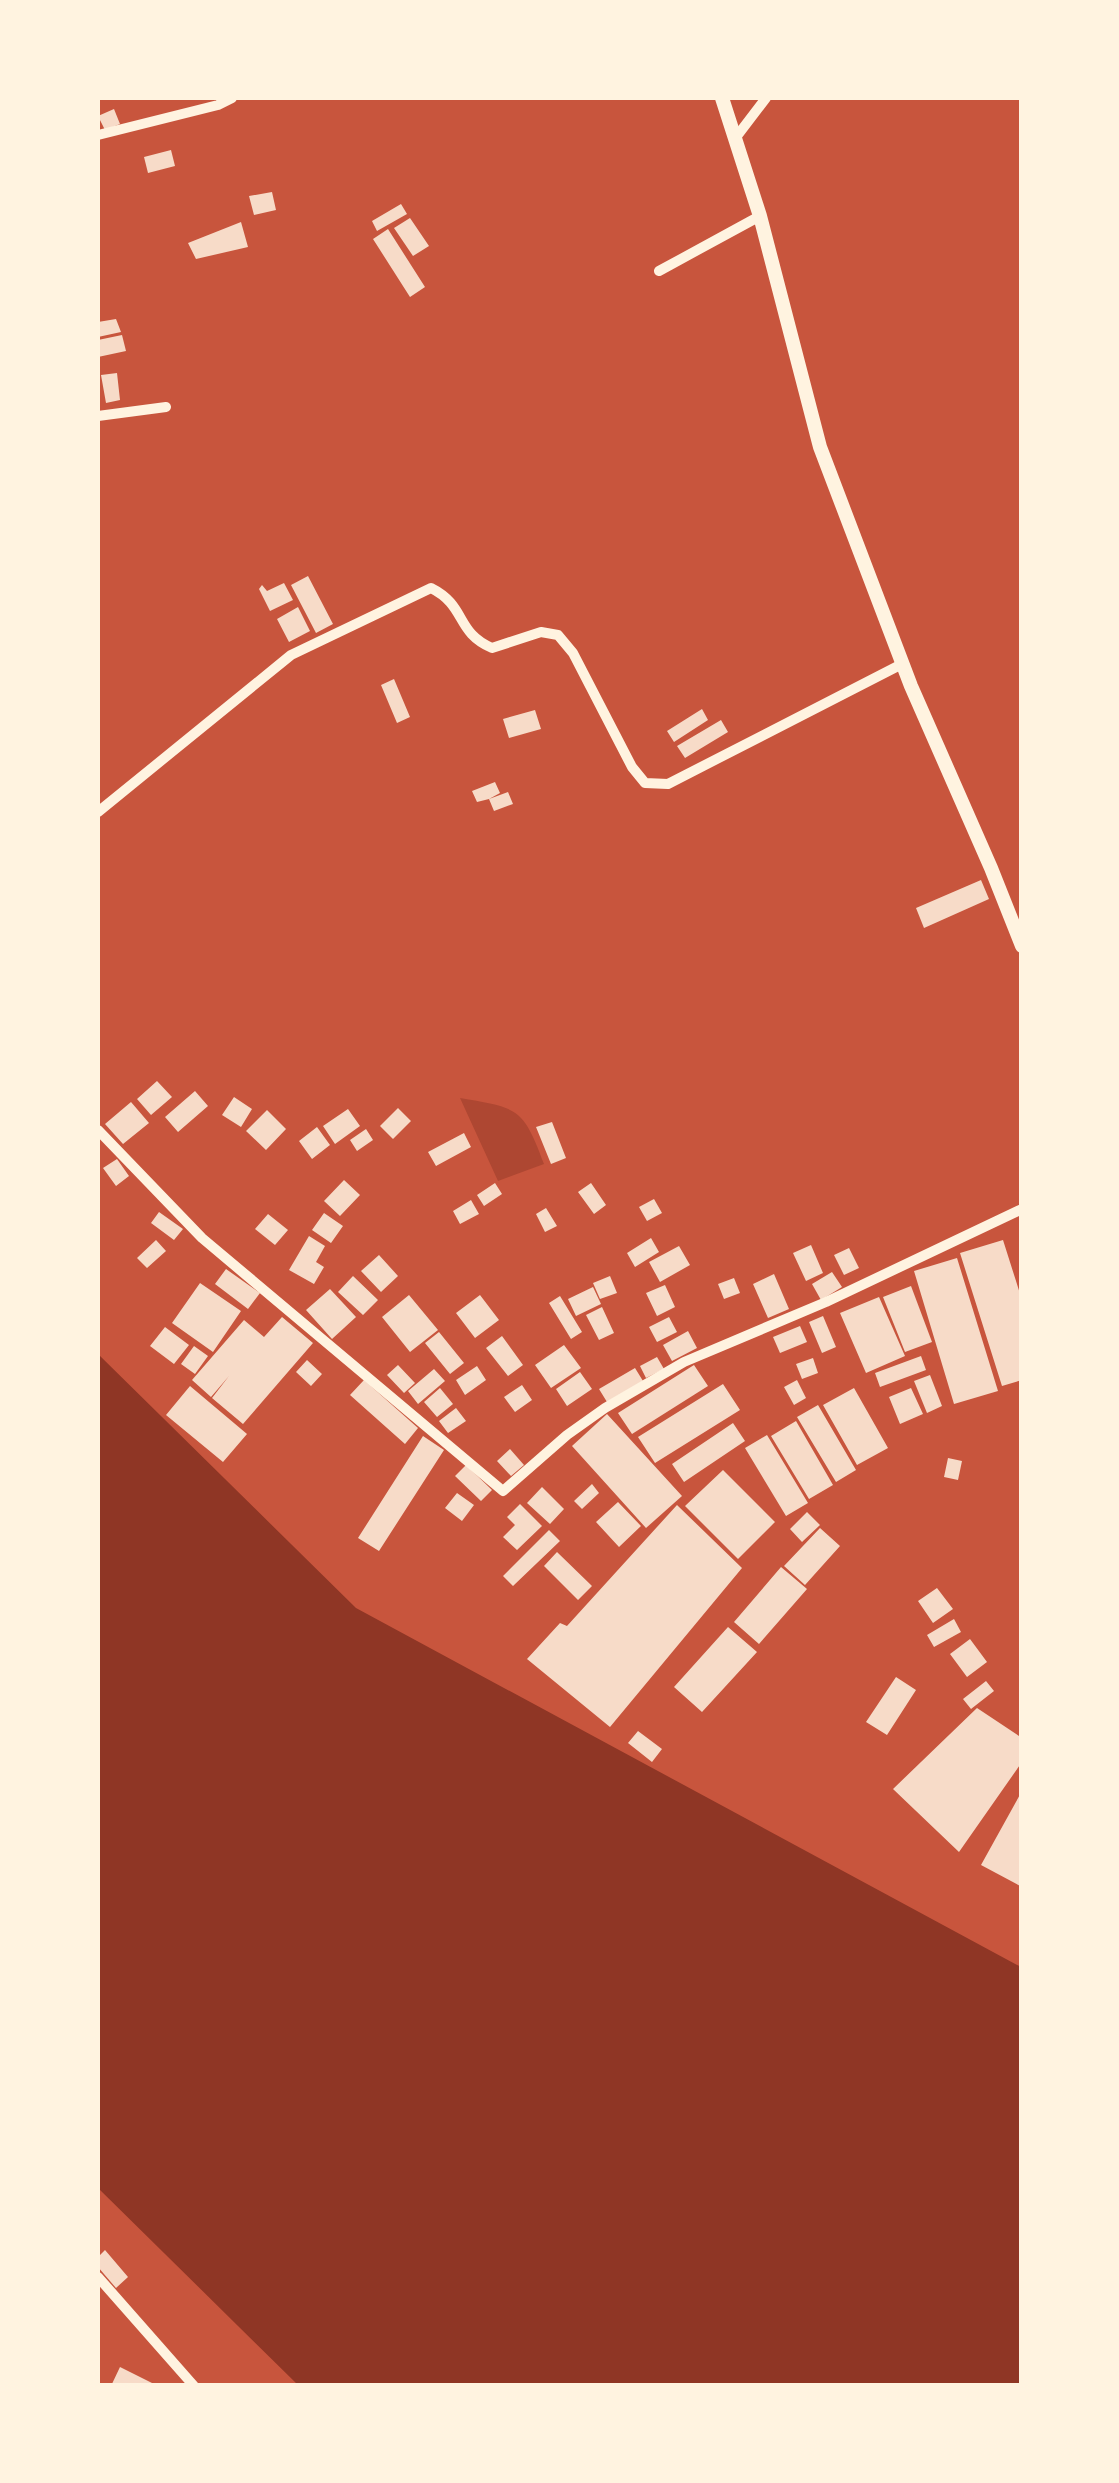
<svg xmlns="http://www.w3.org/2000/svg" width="1119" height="2483" font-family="Jost,sans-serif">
<rect width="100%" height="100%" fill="#c8553d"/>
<path fill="#ae4732" d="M460 1098C518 1108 523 1107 544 1164L498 1181Z"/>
<path fill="#8f3625" d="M98 1354 356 1608 1021 1967V2385H298L98 2188Z"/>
<path fill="#f7dbc8" d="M114 109 120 124 105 130 98 116Z
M171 150 175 166 148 173 144 157Z
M272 192 276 210 254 215 249 196Z
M401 204 407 214 377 231 372 221Z
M410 218 429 246 413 256 394 228Z
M241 222 248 247 196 259 188 243Z
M388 229 425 287 410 297 373 239Z
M116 319 121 332 98 337V322Z
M122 335 126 351 98 357V340Z
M117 373 120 400 106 403 101 375Z
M308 576 333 624 316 633 291 585Z
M284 583 293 600 270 611 259 589 262 585 267 591Z
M298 607 310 631 289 642 277 619Z
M394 679 410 717 397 723 381 685Z
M702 709 708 720 674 742 667 731Z
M535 710 541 729 509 738 503 719Z
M721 720 728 732 685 758 677 746Z
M495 782 500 793 489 799 508 792 513 804 494 811 489 799 477 802 472 791Z
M981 880 989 899 924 928 916 908Z
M157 1081 172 1097 151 1115 137 1099Z
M195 1091 208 1106 178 1132 165 1117Z
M234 1097 252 1109 241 1127 222 1115Z
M131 1102 149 1123 123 1144 105 1124Z
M398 1108 411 1121 393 1139 380 1126Z
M348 1109 360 1126 335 1144 323 1126Z
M267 1110 286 1129 266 1150 246 1131Z
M552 1122 566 1158 551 1164 536 1127Z
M317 1127 330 1145 312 1159 299 1141Z
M366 1129 373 1140 357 1151 350 1140Z
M464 1133 471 1147 436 1166 428 1152Z
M117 1159 129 1176 116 1186 103 1168Z
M344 1180 360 1195 340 1216 324 1201Z
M495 1183 502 1194 484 1206 477 1195Z
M591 1183 606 1205 594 1214 578 1192Z
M654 1199 662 1213 647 1221 639 1207Z
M471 1200 479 1214 460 1224 453 1211Z
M546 1208 557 1226 545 1232 536 1214Z
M159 1212 183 1229 174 1240 151 1223Z
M324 1213 343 1226 331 1243 312 1230Z
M268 1214 288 1230 275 1245 255 1229Z
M309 1236 325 1246 316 1262 324 1267 314 1284 289 1270Z
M651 1238 659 1252 635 1267 627 1253Z
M156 1240 166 1251 147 1268 137 1258Z
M1003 1240 1022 1300V1380L1002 1386 960 1253Z
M811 1245 823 1273 806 1281 793 1253Z
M679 1246 690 1265 660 1282 649 1262Z
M849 1248 859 1268 844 1275 834 1255Z
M379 1255 398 1276 381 1292 361 1271Z
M957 1258 998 1391 954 1404 914 1271Z
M226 1269 260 1293 248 1309 215 1284Z
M832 1272 842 1287 821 1300 812 1284Z
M774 1274 789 1309 768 1318 753 1284Z
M353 1276 378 1300 363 1315 338 1292Z
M610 1276 617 1293 600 1299 593 1283Z
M734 1278 740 1293 724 1299 718 1284Z
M200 1283 241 1311 213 1352 172 1323Z
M665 1285 675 1307 657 1316 646 1293Z
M911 1286 932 1342 905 1352 883 1297Z
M593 1287 601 1304 576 1316 568 1299Z
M330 1289 356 1317 332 1339 306 1310Z
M409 1295 438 1330 410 1352 382 1317Z
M480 1295 499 1320 475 1338 456 1313Z
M560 1296 582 1332 571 1339 549 1303Z
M879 1297 905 1356 866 1373 840 1313Z
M602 1307 614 1333 599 1340 586 1315Z
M823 1316 836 1347 822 1353 809 1322Z
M282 1317 313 1343 243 1424 212 1398 229 1376 211 1397 192 1380 244 1320 264 1337Z
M669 1317 677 1332 657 1342 649 1327Z
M800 1326 807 1342 780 1353 773 1337Z
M165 1327 189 1345 174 1364 150 1346Z
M688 1331 697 1348 672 1361 663 1345Z
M439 1332 464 1363 450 1374 425 1343Z
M502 1336 523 1365 508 1376 486 1348Z
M564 1345 581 1368 551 1388 535 1365Z
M194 1346 208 1356 195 1374 181 1364Z
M921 1356 926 1370 880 1387 875 1373Z
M657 1357 664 1369 646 1378 640 1366Z
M813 1358 818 1373 802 1379 796 1364Z
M307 1360 322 1374 311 1386 296 1372Z
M398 1365 415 1383 404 1393 387 1375Z
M694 1365 708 1386 632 1434 618 1413Z
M477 1366 486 1380 465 1395 456 1380Z
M635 1368 643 1381 607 1402 599 1389Z
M434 1369 445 1381 418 1404 408 1391Z
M580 1372 592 1389 567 1406 556 1389Z
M930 1375 942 1406 927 1413 914 1381Z
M364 1380 418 1428 405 1444 350 1395Z
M797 1380 806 1398 794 1405 784 1387Z
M723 1384 740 1410 655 1463 638 1437Z
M522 1385 532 1400 515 1412 504 1397Z
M190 1386 247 1434 223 1462 166 1415Z
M440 1388 453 1404 437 1417 424 1402Z
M854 1388 888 1448 857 1465 823 1405Z
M911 1388 923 1414 900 1424 889 1397Z
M818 1405 856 1470 836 1482 797 1417Z
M456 1408 466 1421 448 1433 439 1421Z
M607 1414 682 1496 646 1528 572 1446Z
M796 1421 833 1485 809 1499 771 1436Z
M733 1423 745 1441 684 1482 672 1464Z
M767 1435 808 1503 786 1516 745 1448Z
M423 1436 444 1450 379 1551 358 1538Z
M510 1449 524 1465 511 1476 497 1461Z
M948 1458 962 1461 958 1480 944 1477Z
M466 1465 492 1490 481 1501 455 1476Z
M723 1470 775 1522 738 1559 685 1506Z
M592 1484 599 1493 582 1509 574 1501Z
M542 1487 564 1509 550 1524 527 1503Z
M457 1493 474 1505 462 1521 445 1508Z
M618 1502 641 1526 619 1547 596 1522Z
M520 1504 542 1526 517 1550 503 1537 515 1525 507 1517Z
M677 1505 742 1568 610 1727 527 1659 560 1623 567 1626Z
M807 1512 820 1525 802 1542 790 1529Z
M820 1528 840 1546 805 1585 784 1566Z
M549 1530 560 1541 513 1586 503 1576Z
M557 1552 592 1586 578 1600 544 1566Z
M781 1567 807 1589 759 1644 734 1622Z
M937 1588 953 1609 933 1623 918 1601Z
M954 1619 961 1632 934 1647 927 1635Z
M728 1627 757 1652 702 1712 674 1687Z
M970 1639 987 1662 967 1677 950 1654Z
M896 1677 916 1690 887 1735 866 1722Z
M986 1681 994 1691 971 1709 963 1699Z
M977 1708 1022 1738V1762L959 1852 893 1789Z
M638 1731 662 1749 652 1762 628 1743Z
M1022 1791V1887L981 1865Z
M105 2250 128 2277 116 2288 98 2267V2257Z
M120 2367 158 2386H111Z"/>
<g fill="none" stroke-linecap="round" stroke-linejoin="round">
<path stroke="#fff3e0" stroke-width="10" d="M98 135 218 105 232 98
M737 136 766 98
M659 271 760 216
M98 416 166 407
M98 812 291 655 431 588C467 606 455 632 492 648L541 632 558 635 573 653 632 767 645 783 668 784 902 664
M98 1130 202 1238 503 1491 567 1435 605 1408 684 1362 826 1302 1022 1209
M98 2277 194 2386"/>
<path stroke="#fff3e0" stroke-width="14" d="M722 98 760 216 820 447 911 686 991 868 1022 946"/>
</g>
<rect width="1119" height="2483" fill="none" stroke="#fff3e0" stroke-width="200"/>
</svg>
